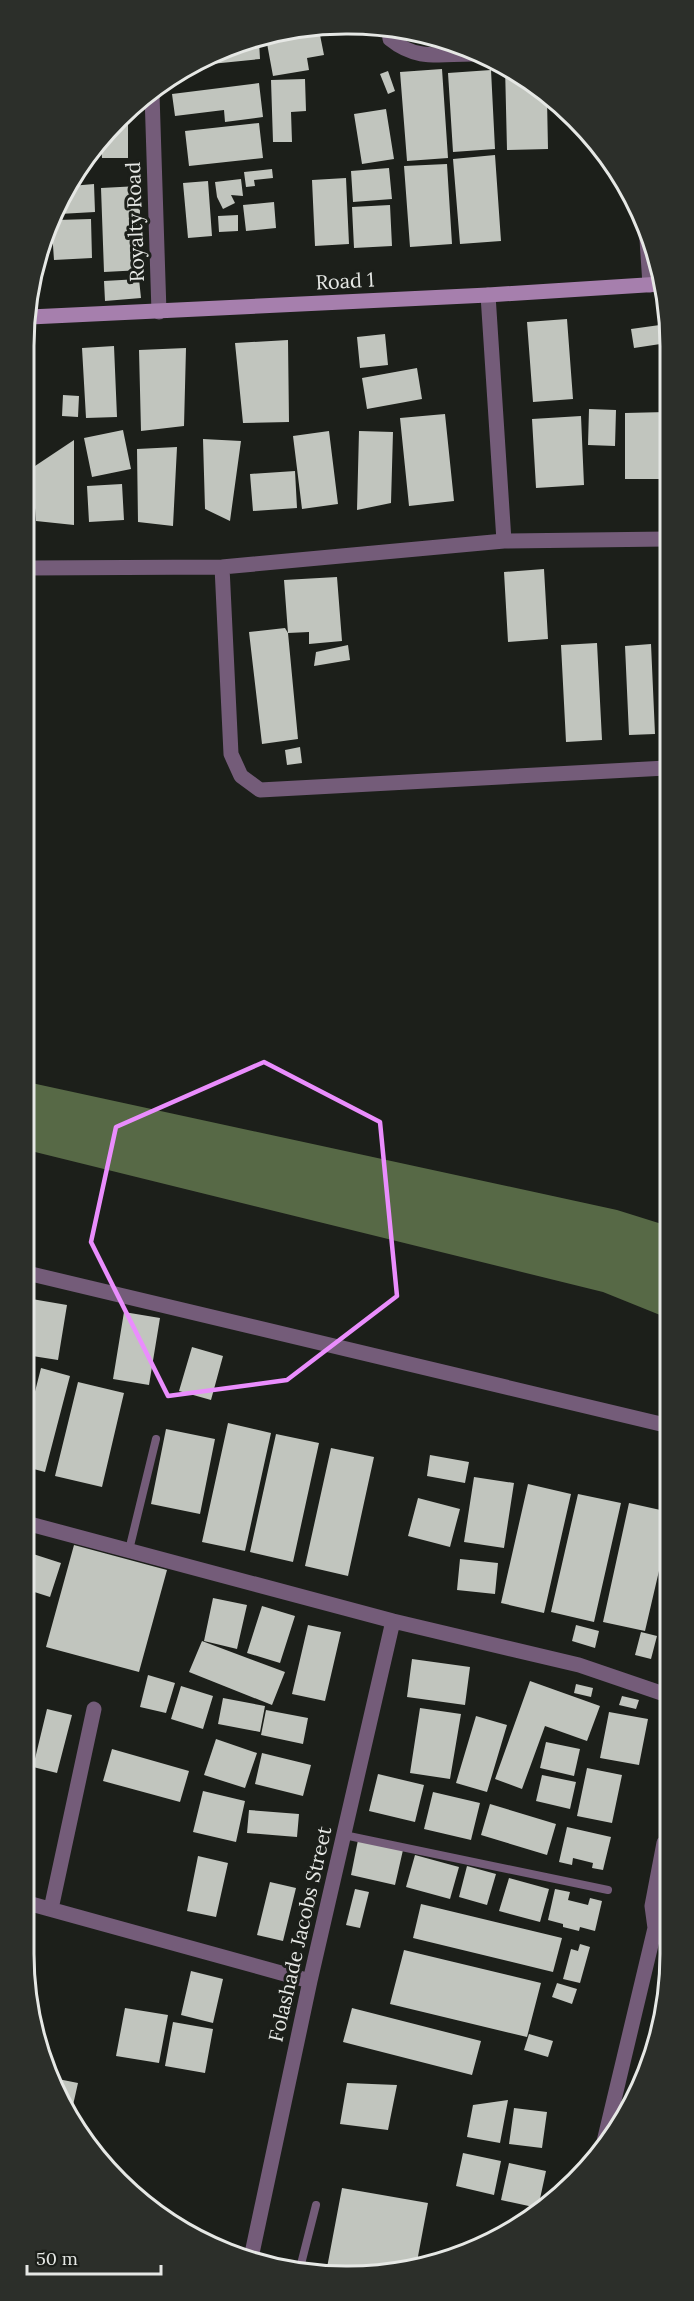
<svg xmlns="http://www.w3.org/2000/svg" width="694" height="2301" font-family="Lora,serif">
<rect width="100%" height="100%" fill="#1c1f1a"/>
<path fill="#576946" d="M27 1082 617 1210 665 1225V1317L603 1292 27 1150Z"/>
<path fill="#c1c5be" d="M304 30 341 31 320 35 324 55 307 58 309 70 273 76 266 38Z
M259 41 260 59 201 65V64Z
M505 66 547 99 548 149 507 150Z
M442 69 448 158 407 161 400 72Z
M491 70 495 149 453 152 448 73Z
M388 71 395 91 388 94 380 74Z
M305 79 306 111 291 112 292 142H273L271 80Z
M259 83 263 117 225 122 224 110 175 116 172 94Z
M386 109 394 159 362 164 354 114Z
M128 118V158H102L101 145Z
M259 123 263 158 189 166 185 131Z
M495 155 501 241 460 244 453 159Z
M447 164 452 244 410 247 404 166Z
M389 168 392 199 353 202 351 171Z
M272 169 273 178 254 180 255 186 246 187 244 172Z
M346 178 349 244 315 246 312 180Z
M241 179 243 196 231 195 235 203 223 209 217 197 215 182Z
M208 181 212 236 188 238 183 183Z
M94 184 95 212 59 214 71 186Z
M139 186 142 270 104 272 101 188Z
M274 202 276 228 246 231 243 205Z
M390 205 392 246 354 248 352 207Z
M238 215V231L219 232 218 216Z
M91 219 92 258 54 260 52 231 57 220Z
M139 279 141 298 105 301 104 281Z
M567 319 573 399 533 402 527 322Z
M667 324V343L634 348 631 329Z
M385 334 388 365 360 368 357 337Z
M288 340 289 422 243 423 235 343Z
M114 346 117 417 86 418 82 348Z
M186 348 184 426 141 431 139 350Z
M417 368 422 399 367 409 362 378Z
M63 395 79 396 78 417 62 416Z
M589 409 616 410 615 446 588 445Z
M666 412 667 479H625V413Z
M445 414 454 501 409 506 400 418Z
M581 416 584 485 536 488 532 419Z
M123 430 131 469 92 477 84 438Z
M329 431 338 504 302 509 293 436Z
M359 431 393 432 391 503 357 510Z
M203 439 241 441 230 521 205 509Z
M74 440V525L36 521 32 468Z
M177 447 173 526 138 522 137 449Z
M295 471 297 508 253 511 250 474Z
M122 484 124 520 89 522 87 486Z
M544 569 548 639 508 642 504 572Z
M337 577 342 641 309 644V632L288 633 284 580Z
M285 628 288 633 298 739 262 744 249 632Z
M597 643 602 740 566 742 561 645Z
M651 644 655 734 629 735 625 646Z
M348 645 350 660 314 666 316 652Z
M300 747 302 763 287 765 285 750Z
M26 1298 67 1305 58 1360 26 1355Z
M124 1312 160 1318 149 1385 113 1379Z
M192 1347 223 1356 211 1400 179 1391Z
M41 1368 70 1376 45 1472 26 1467V1427Z
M78 1382 124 1393 102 1487 55 1476Z
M228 1423 271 1433 245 1551 202 1542Z
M166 1429 215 1439 200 1514 151 1504Z
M276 1434 319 1443 293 1562 250 1552Z
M331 1448 374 1457 348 1576 305 1566Z
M430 1455 469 1462 465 1483 427 1476Z
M474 1477 514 1483 504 1548 464 1542Z
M528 1484 571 1494 544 1613 501 1603Z
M578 1494 621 1503 594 1622 551 1612Z
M418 1498 460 1509 450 1547 408 1536Z
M629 1503 665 1511V1545L645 1631 603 1622Z
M74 1545 167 1570 139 1672 46 1647Z
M30 1553 61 1563 50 1597 25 1589V1565Z
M460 1559 498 1563 495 1594 457 1590Z
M213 1598 247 1605 237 1649 204 1641Z
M262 1606 295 1616 280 1663 247 1653Z
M308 1625 341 1632 325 1701 292 1694Z
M576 1625 599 1631 595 1648 572 1641Z
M641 1632 657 1636 651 1659 635 1655Z
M202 1641 285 1672 272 1705 189 1672Z
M412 1659 470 1667 465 1705 407 1697Z
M148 1675 175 1683 166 1713 140 1707Z
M530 1681 600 1706 587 1741 545 1726 522 1789 495 1779Z
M576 1684 593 1688 591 1697 574 1693Z
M181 1686 213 1696 203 1729 171 1719Z
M622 1696 639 1700 636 1709 619 1705Z
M223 1698 265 1706 260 1732 218 1724Z
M420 1708 461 1714 450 1779 410 1773Z
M47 1709 72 1715 57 1773 33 1767Z
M266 1710 308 1718 303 1744 261 1735Z
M609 1712 648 1719 639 1765 600 1758Z
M476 1716 507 1725 487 1792 456 1783Z
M216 1739 257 1753 245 1788 204 1775Z
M546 1742 580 1749 574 1776 540 1768Z
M112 1749 189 1771 180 1802 103 1781Z
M262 1753 311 1765 303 1796 255 1784Z
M587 1768 622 1775 612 1823 577 1816Z
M378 1774 424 1785 415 1822 369 1811Z
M542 1775 576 1782 570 1809 536 1801Z
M203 1791 245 1801 236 1842 193 1832Z
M433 1792 480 1803 471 1840 424 1829Z
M490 1804 556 1824 547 1855 481 1835Z
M249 1810 299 1814 297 1837 247 1833Z
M567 1827 611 1837 603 1870 592 1868 593 1863 573 1858 572 1865 559 1862Z
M358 1840 403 1850 395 1885 351 1875Z
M415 1855 459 1867 450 1899 406 1887Z
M198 1856 228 1863 216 1917 187 1911Z
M467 1866 496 1874 487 1905 459 1897Z
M509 1878 549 1889 540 1922 499 1911Z
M270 1882 296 1888 283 1941 257 1935Z
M355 1889 369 1892 360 1928 346 1925Z
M555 1889 570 1892 568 1900 588 1905 590 1898 602 1901 595 1931 580 1927 579 1931 563 1927V1924L548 1920Z
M421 1904 562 1938 553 1972 413 1938Z
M580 1944 590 1947 580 1983 563 1979 571 1949 578 1951Z
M404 1950 541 1983 527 2037 390 2004Z
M191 1971 223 1979 213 2023 181 2015Z
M557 1983 577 1989 572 2004 552 1997Z
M125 2008 168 2015 159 2063 116 2056Z
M352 2008 481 2041 472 2075 343 2042Z
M173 2022 213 2029 205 2073 165 2066Z
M529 2034 553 2041 548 2057 524 2050Z
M48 2077 78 2083 71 2114Z
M347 2083 397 2085 388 2130 340 2124Z
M508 2100 500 2143 467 2137 473 2105Z
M514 2108 547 2112 542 2148 509 2144Z
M463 2153 501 2161 494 2195 456 2186Z
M509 2163 546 2171 538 2208 501 2200Z
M342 2188 428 2203 416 2267 326 2273Z"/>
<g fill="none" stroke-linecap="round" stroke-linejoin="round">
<path stroke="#745c79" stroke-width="8" d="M129 1550 156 1439
M344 1835 608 1890
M299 2272 316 2205"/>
<path stroke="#745c79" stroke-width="15" d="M389 30 390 39C417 61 439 54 472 54
M152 94 159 312
M647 239 650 285
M488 295 504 541
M222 567 231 754 241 776 260 790 666 768
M29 568 222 567 504 541 667 539
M27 1273 665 1425
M26 1523 393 1621 579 1665 664 1694
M24 1902 310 1981
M51 1909 94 1709
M664 1938 655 1928 652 1906 664 1843
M603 2146 655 1928
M251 2258 310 1981 393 1621"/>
<path stroke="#a67fad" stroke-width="15" d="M30 317 488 295 661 284"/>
</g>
<path fill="none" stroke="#ea8dfd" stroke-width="4.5" stroke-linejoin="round" d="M264 1062 380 1122 397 1296 287 1380 168 1396 91 1242 116 1127Z"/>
<g text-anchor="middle" stroke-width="6" stroke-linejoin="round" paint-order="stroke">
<g font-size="20" fill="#e6e8e5" stroke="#1c1f1a">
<text transform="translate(135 222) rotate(-92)" y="7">Royalty Road</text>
<text transform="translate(345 281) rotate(-3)" y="7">Road 1</text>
<text transform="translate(300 1934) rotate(-77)" y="7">Folashade Jacobs Street</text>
</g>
</g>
<path d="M0 0H694V2301H0ZM346 34H348A312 312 0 0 1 660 346V1954A312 312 0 0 1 348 2266H346A312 312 0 0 1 34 1954V346A312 312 0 0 1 346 34Z" fill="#2c2f2a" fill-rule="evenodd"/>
<path fill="none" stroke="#e6e8e5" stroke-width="3" d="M346 34H348A312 312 0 0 1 660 346V1954A312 312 0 0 1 348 2266H346A312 312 0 0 1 34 1954V346A312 312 0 0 1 346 34Z"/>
<path d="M27 2265v9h134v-9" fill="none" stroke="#e6e8e5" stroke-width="3"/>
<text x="36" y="2265" font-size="18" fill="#e6e8e5" stroke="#1c1f1a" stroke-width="4.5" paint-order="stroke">50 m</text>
</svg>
